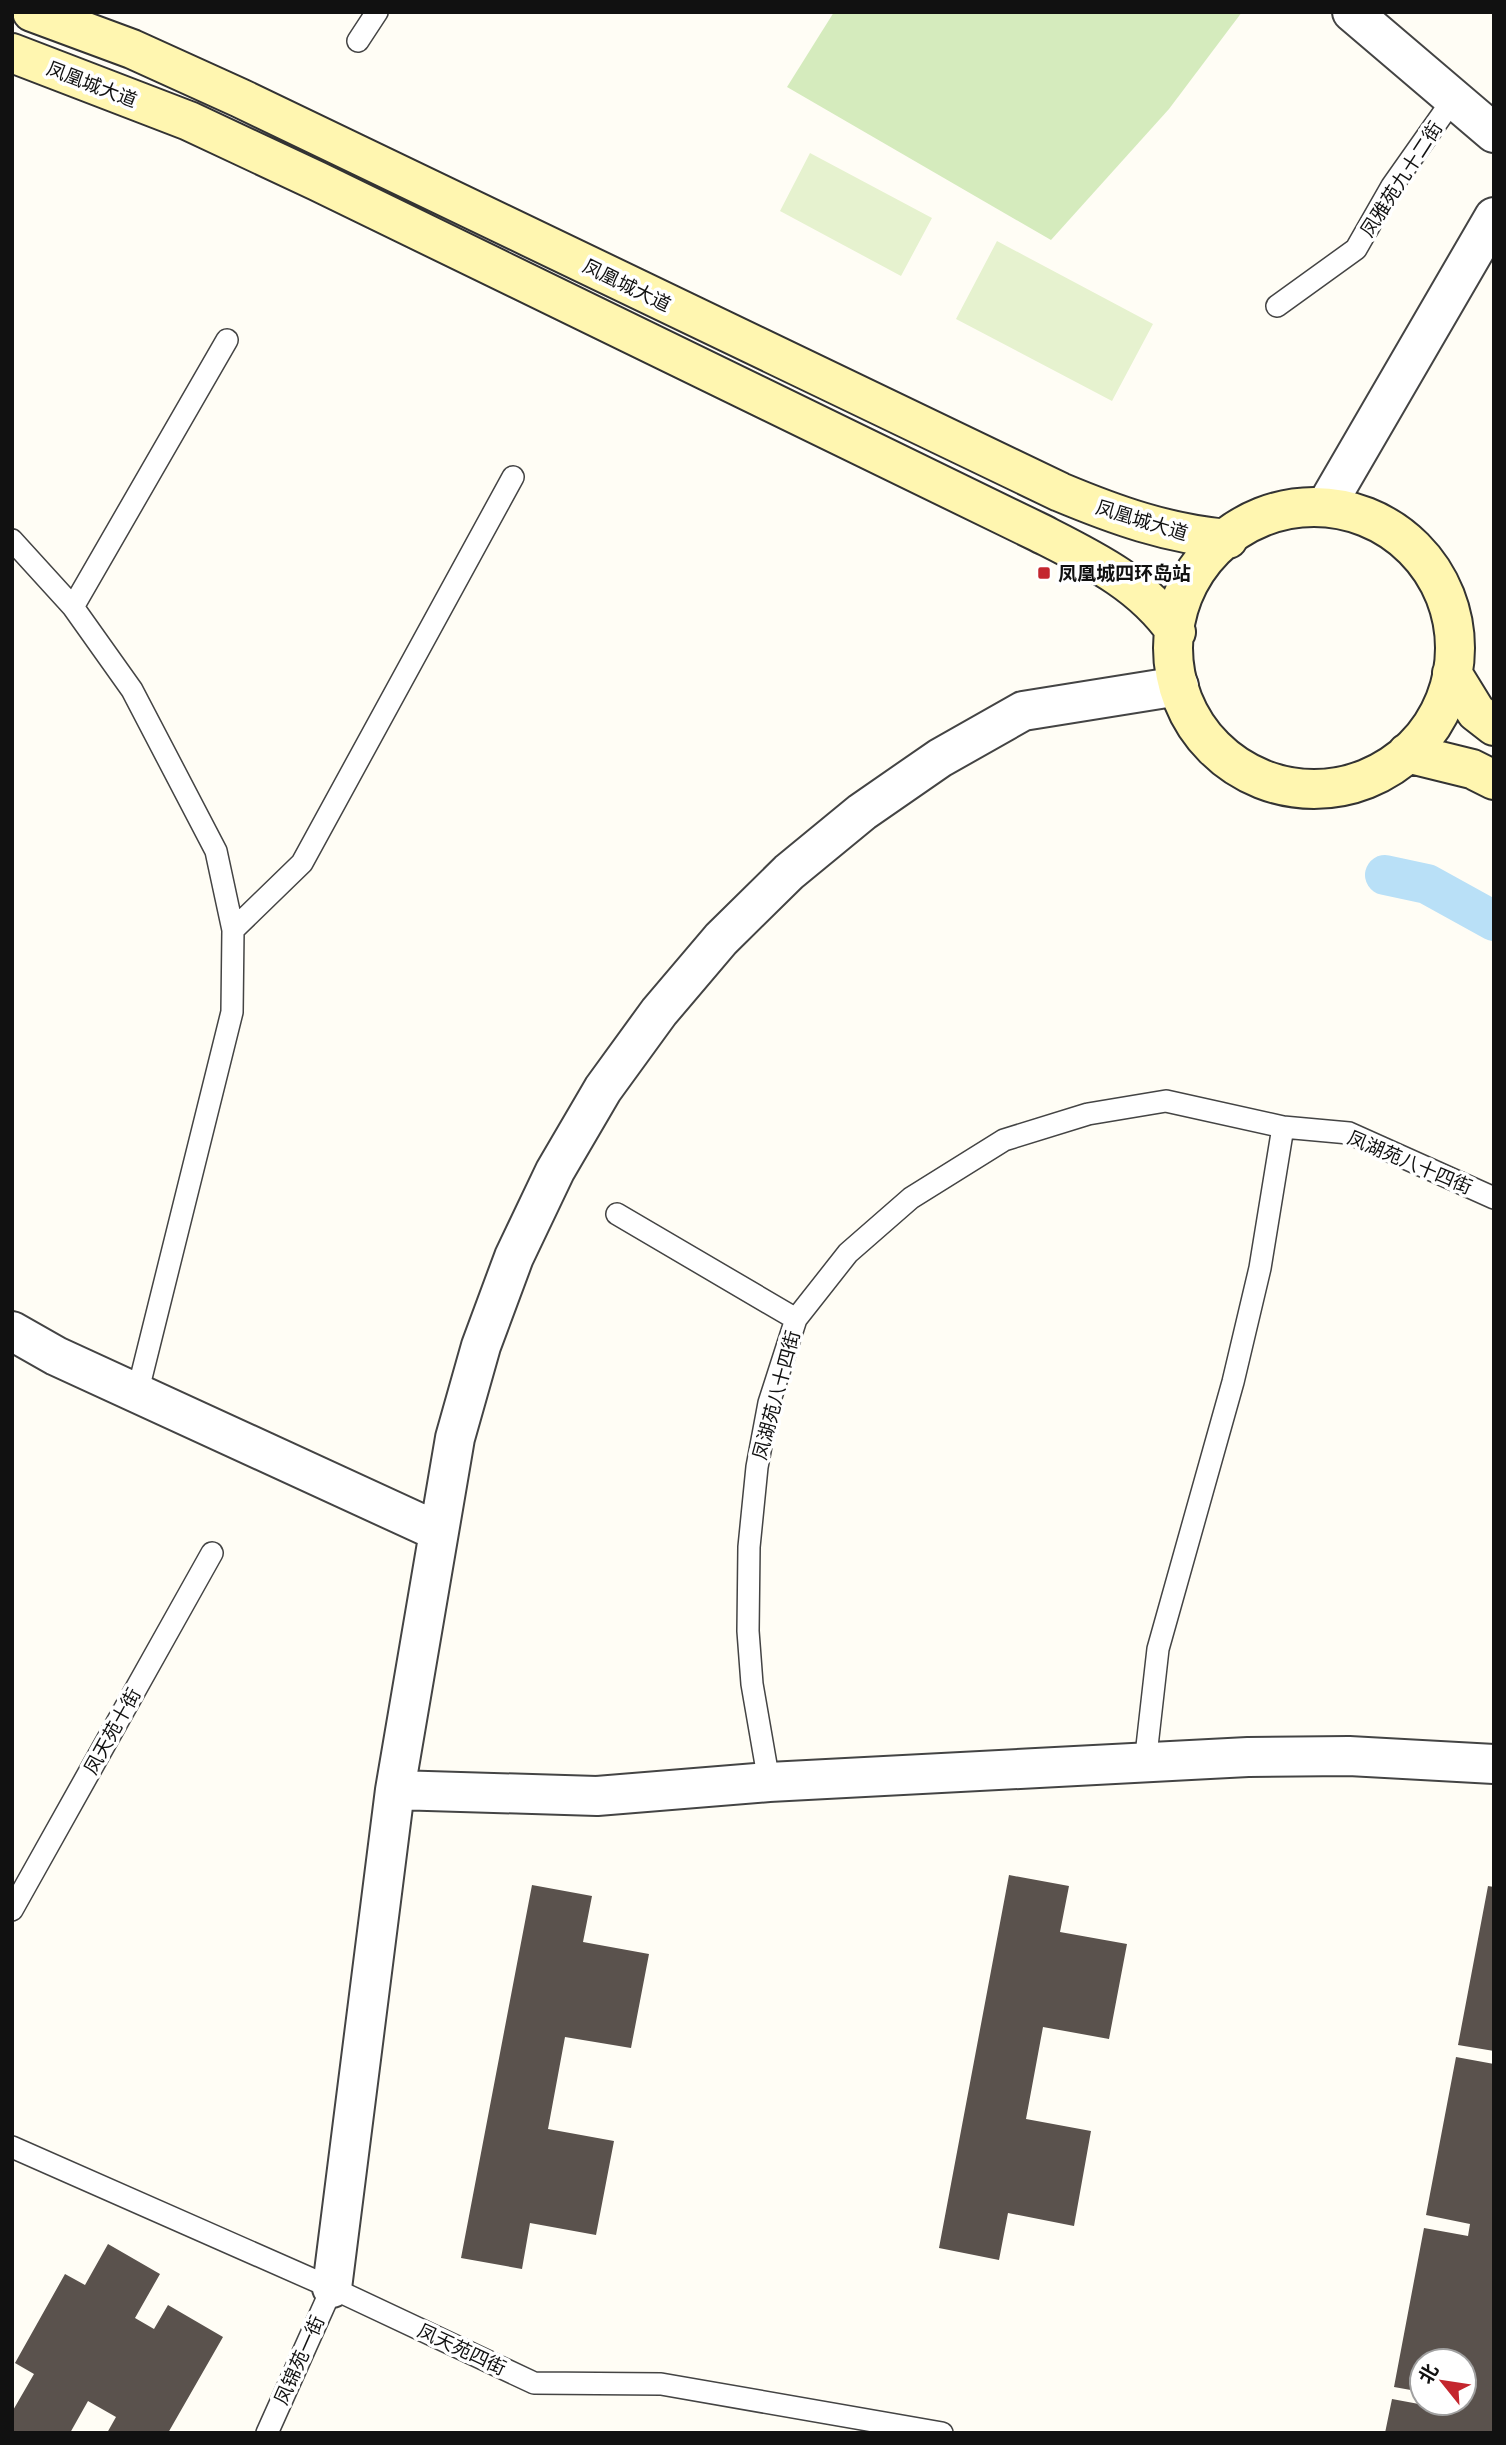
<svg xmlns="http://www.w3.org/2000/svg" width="1506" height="2445" font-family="'Source Serif 4','Noto Sans SC',serif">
<rect width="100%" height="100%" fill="#fffdf5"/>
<path fill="#d5ebbd" d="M834 12H1242L1169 109 1051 240 787 87Z"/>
<path fill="#e6f2cf" d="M810 153 932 218 901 276 780 211Z
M997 241 1153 324 1112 401 956 319Z"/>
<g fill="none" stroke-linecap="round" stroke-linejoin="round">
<path stroke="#b9e0f7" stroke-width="40" d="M1385 875 1427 884 1494 921"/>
</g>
<path fill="#5a524d" d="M1009 1875 1069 1886 1060 1932 1127 1944 1109 2039 1043 2027 1026 2119 1091 2131 1074 2226 1008 2213 999 2260 939 2248Z
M532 1885 592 1896 583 1942 649 1954 631 2048 565 2037 548 2129 614 2141 596 2235 530 2223 522 2269 461 2258Z
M1488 1886 1494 1887V2051L1458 2045Z
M1456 2057 1494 2064V2424L1492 2433H1385L1392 2399 1435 2407 1436 2403H1464V2361H1422V2392L1394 2387 1424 2228 1468 2236 1470 2224 1426 2215Z
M108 2244 160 2274 135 2318 154 2329 168 2305 223 2337 168 2433H107L116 2417 88 2401 70 2433H12V2412L34 2374 15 2363 65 2274 85 2285Z"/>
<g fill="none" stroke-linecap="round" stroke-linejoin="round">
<g stroke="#444" stroke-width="24">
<path id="service" d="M358 41 377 12
M1277 306 1356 249 1392 186 1454 98
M12 540 73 607 132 690 216 851 233 930 232 1012 137 1394
M73 607 227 340
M233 930 302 863 513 477
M617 1214 796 1319
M1145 1764 1158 1649 1233 1382 1260 1268 1283 1127
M769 1782 752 1684 748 1631 749 1547 757 1467 769 1403 796 1319 848 1253 911 1198 1004 1140 1088 1114 1166 1101 1283 1127 1349 1133 1494 1198
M12 1910 212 1553
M12 2147 332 2288 534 2383 661 2384 942 2433
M267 2433 332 2288"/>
</g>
<g stroke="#444" stroke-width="42">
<path id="minor" d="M1352 12 1494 133
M1326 506 1494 217
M12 1331 56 1356 437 1531
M395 1790 597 1796 769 1782 1248 1757 1349 1756 1494 1764
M332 2288 395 1790 455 1438 481 1346 514 1257 555 1171 603 1089 659 1012 721 939 789 872 862 812 940 758 1023 711 1179 686"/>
</g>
<g stroke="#333" stroke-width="42">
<path id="secondary" d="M32 12 132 49 240 98 1060 492C1115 515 1168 534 1228 539
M12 53 189 121 317 181 1038 532C1091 559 1141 582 1176 632
M1173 648a141 141 0 1 1 282 0a141 141 0 1 1-282 0Z
M1452 673 1476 712 1494 726
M1407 753 1472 769 1494 780"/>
</g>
<use href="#service" stroke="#fff" stroke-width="21"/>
<use href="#minor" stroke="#fff" stroke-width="38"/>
<use href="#secondary" stroke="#fff6b0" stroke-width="38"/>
</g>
<rect fill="#c4262e" stroke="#fff" stroke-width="2.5" x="1037" y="566" width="14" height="14" rx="3.5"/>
<g text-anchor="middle" stroke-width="7" stroke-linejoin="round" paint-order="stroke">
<g font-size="19" fill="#111" stroke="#fff">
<text transform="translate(92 84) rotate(21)" y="7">凤凰城大道</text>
<text transform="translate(1401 179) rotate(-57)" y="7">凤雅苑九十二街</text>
<text transform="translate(627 285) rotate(26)" y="7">凤凰城大道</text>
<text transform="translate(1142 520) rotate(17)" y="7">凤凰城大道</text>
<text transform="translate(1410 1162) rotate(23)" y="7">凤湖苑八十四街</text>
<text transform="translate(776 1395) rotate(-75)" y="7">凤湖苑八十四街</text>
<text transform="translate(112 1731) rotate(-61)" y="7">凤天苑十街</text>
<text transform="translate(462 2349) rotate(25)" y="7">凤天苑四街</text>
<text transform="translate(299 2360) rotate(-66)" y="7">凤锦苑一街</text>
</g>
<g font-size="19" font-weight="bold" fill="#111" stroke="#fff" text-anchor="start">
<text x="1058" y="580">凤凰城四环岛站</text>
</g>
</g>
<rect width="1506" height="2445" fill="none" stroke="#111111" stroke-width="28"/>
<g transform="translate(1443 2382) rotate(300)"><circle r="33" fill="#ffffff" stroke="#a0a0a0" stroke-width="2"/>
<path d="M0-5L12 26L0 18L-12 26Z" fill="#c4262e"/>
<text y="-10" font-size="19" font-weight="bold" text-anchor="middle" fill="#111111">北</text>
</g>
</svg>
